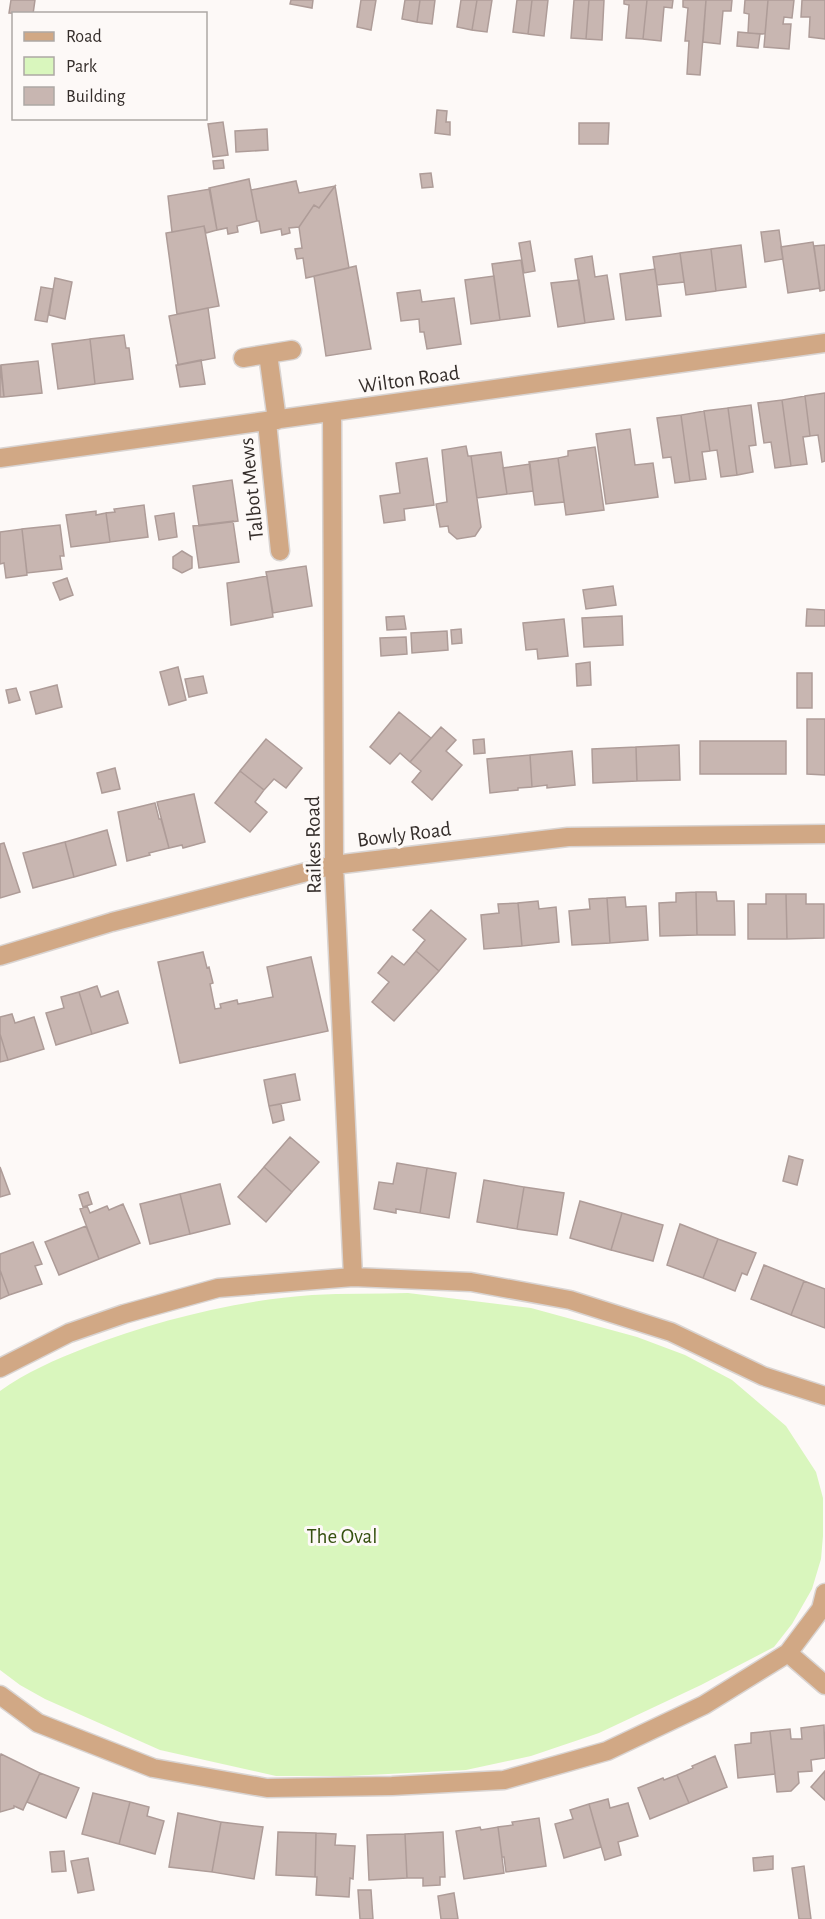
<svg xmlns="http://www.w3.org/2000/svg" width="825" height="1919" font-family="'Alegreya Sans',sans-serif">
<rect width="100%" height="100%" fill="#fdf9f7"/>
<path fill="#d9f6bd" d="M408 1293 531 1308 637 1337 685 1355 732 1380 786 1426 816 1472 823 1498V1536L821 1559 812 1589 792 1624 774 1647 701 1685 599 1733 531 1756 466 1770 349 1776H276L160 1750 45 1699 20 1685 0 1670V1391C26 1372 55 1360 85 1348 154 1321 238 1300 312 1295 344 1293 376 1294 408 1293Z"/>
<path fill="#c8b6b1" stroke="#ae9c98" stroke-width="1.5" d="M11 0H35L33 14 9 13Z
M291 0H313L312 8 290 4Z
M361 0H376L371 30 357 27Z
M405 0H420L417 22 402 19Z
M420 0H435L432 24 417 22Z
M461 0H477L472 30 457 27Z
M477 0H492L487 32 472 30Z
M517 0H532L528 34 513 32Z
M532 0H548L544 36 528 34Z
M574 0H589L586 39 571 38Z
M589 0H604L602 40 586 39Z
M624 0H647L643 39 626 38 629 5 624 4Z
M647 0H673L672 8 664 7 661 41 643 39Z
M683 0H706L700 75 687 74 689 41H685L688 8 683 7Z
M706 0H732L731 11H723L720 44 703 42Z
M745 0H768L765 34 748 33 749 14 744 13Z
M768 0H794L792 18 784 17 783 24H791L789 49 764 47Z
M802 0H825V39L809 37 810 17H801Z
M738 32 760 34 758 48 737 46Z
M437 110 447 111 446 122H450V135L435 133Z
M223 122 228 155 213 157 208 124Z
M579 123H609L608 144H579Z
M267 129 268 150 236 152 235 131Z
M223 160 224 168 214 169 213 161Z
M431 173 433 187 422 188 420 174Z
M249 179 257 221 237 226 238 232 228 234 227 228 217 230 209 188Z
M296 181 299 193 335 186 319 208 314 205 299 227 289 228 290 233 282 235 281 229 261 233 259 221H257L251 190Z
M335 186 349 268 306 278 303 258 297 259 295 249 302 248 299 227 314 205 319 208Z
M210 189 217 230 206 233 204 226 172 232 168 196Z
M204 226 219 306 177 314 166 233Z
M779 230 783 259 765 262 761 232Z
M530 241 535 271 524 273 519 243Z
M813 242 820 288 788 293 781 247Z
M741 245 746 287 716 291 711 249Z
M825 245V290L820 291 814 246Z
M711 249 716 291 686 295 680 253Z
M680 253 684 282 657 285 653 257Z
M592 256 595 277 607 275 614 319 585 323 575 259Z
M521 260 530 316 500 320 492 264Z
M356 266 371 349 326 356 314 276Z
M655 269 661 316 626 320 620 274Z
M494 276 500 320 471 324 465 280Z
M55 278 72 282 65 319 49 315Z
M579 280 585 323 558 327 551 283Z
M41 287 53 289 47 322 35 320Z
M420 290 422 302 454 298 461 344 427 349 424 332H420L419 319 401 321 397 293Z
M208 308 215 358 178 365 169 316Z
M124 335 126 348H129L133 379 95 384 90 339Z
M90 339 95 384 58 389 52 344Z
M201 360 205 384 180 387 176 365Z
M38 361 42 393 4 397 1 365Z
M0 365 4 397H0Z
M825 393V461L822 462 818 435 810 436 805 396Z
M805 396 810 436 803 437 807 464 791 466 782 400Z
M782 400 791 466 775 468 771 442 764 443 758 403Z
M751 405 756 445 749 446 753 472 737 475 728 408Z
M728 408 737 475 721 477 717 450 710 451 704 411Z
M704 411 710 451 702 452 706 479 690 481 681 415Z
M681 415 690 481 675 483 671 457 663 458 657 418Z
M630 429 635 465 653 463 658 497 606 504 596 434Z
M466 446 468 456H471L481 527 475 536 457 539 449 532 448 526 440 527 436 504 447 502 442 450Z
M595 447 604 510 566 515 558 458 568 456V451Z
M501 452 507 494 477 498 471 456Z
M427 458 434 505 404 509 405 520 384 523 380 496 400 493 396 463Z
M558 458 564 502 535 505 529 462Z
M530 464 533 491 507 494 503 468Z
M232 480 238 521 199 526 193 486Z
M144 505 148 537 110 542 106 513 115 512 114 509Z
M96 511V515L106 513 110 542 71 547 66 515Z
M174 513 177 537 159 540 155 516Z
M233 521 239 562 199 568 193 526Z
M60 525 64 556H60L62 569 27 573 22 529Z
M22 529 27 575 6 578 4 563 0 564V532Z
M182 551 192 557V568L182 573 173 568V557Z
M306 566 312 606 273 613 266 572Z
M267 576 273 617 231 625 227 583Z
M67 578 73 595 60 600 53 583Z
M613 586 616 605 586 609 583 590Z
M807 609 825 610V626H806Z
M404 616 406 629 387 630 386 617Z
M622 616 623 645 584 647 582 618Z
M564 619 568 656 538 659 537 649 526 650 523 623Z
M461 629 462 643 452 644 451 630Z
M447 631 448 650 412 653 411 633Z
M406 637 407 654 381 656 380 638Z
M590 662 591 685 577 686 576 664Z
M178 667 186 700 169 705 160 672Z
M797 673H812V708H797Z
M203 676 207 693 189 697 185 679Z
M57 685 62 707 36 714 30 692Z
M16 688 20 700 9 703 6 690Z
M399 712 431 738 410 762 400 753 390 764 370 747Z
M807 719H825V775L807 774Z
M441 727 456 740 446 751 462 765 432 800 412 782 421 771 410 762Z
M266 739 302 768 286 788 274 779 264 790 240 771Z
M484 739 485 753 474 754 473 740Z
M700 741H786V774H700Z
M679 745 680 780 637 781 636 747Z
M636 747 637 781 593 783 592 749Z
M572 751 575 785 547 788V785L532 787 530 755Z
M530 755 532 787 518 788V790L490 793 487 759Z
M115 768 120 789 102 793 97 773Z
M240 771 264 790 255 802 267 812 250 832 215 803Z
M194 794 205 842 183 848 182 845 169 848 157 802Z
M155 803 159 819H161L169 848 149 853 150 855 127 861 118 812Z
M107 830 116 865 74 877 65 842Z
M65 842 74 877 33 888 23 853Z
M4 843 20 892 0 898V844Z
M696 892 697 935 660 936 659 903 676 902V893Z
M696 892H716L717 901H734L735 935H697Z
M766 894H786L787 939H748V904H766Z
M786 894H806V904H824V938L787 939Z
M625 897 626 907 646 906 648 940 610 943 607 898Z
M607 898 610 943 572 945 569 911 590 909 589 899Z
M538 901 539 909 556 907 559 942 522 946 518 903Z
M518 903 522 946 484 949 481 915 499 913 498 904Z
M431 910 466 939 439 971 416 951 425 940 413 930Z
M416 951 439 971 394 1021 372 1002 389 982 378 973 392 956 404 965Z
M203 952 207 968 209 967 213 983 210 984 215 1009 221 1008 220 1004 237 1000 238 1004 273 997 267 967 311 957 328 1031 180 1063 158 962Z
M97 986 101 997 118 991 128 1023 92 1034 79 992Z
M79 992 92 1034 56 1045 46 1013 64 1008 61 997Z
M12 1014 15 1023 34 1017 44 1049 8 1060 0 1034V1017Z
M0 1034 8 1060 0 1062Z
M295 1074 300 1100 269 1106 264 1080Z
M281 1104 284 1120 273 1123 269 1106Z
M290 1137 319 1162 292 1192 264 1167Z
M789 1156 803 1160 797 1185 783 1181Z
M397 1163 427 1168 420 1213 396 1209V1213L374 1209 379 1182 393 1184Z
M0 1167 10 1194 0 1197Z
M264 1167 292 1192 266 1222 238 1197Z
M427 1168 456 1173 449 1218 420 1213Z
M484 1180 524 1187 517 1229 477 1222Z
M220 1184 230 1224 190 1234 180 1194Z
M524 1187 564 1193 557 1235 517 1229Z
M88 1192 92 1204 83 1207 79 1195Z
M180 1194 190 1234 150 1244 140 1204Z
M580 1201 622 1213 611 1250 570 1238Z
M123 1204 140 1243 99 1259 80 1209 87 1206 90 1213 107 1206 109 1210Z
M622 1213 663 1225 653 1261 611 1250Z
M680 1224 718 1239 703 1278 667 1265Z
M86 1226 99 1259 59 1275 45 1242Z
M718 1239 756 1253 747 1275 742 1273 735 1291 703 1278Z
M33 1242 42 1264 35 1266 42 1284 9 1295 0 1270V1254Z
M764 1265 804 1281 791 1315 751 1299Z
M0 1270 9 1295 0 1299Z
M804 1281 825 1289V1328L791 1315Z
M824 1725 825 1758 811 1760 812 1771 798 1772 799 1783 791 1791 777 1792 770 1731 790 1729 791 1739H802L801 1728Z
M770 1731 775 1774 738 1778 735 1745 751 1743V1733Z
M1 1754 40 1773 23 1810 14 1806V1808L0 1812V1757Z
M715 1756 727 1787 689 1803 677 1775 693 1768 692 1766Z
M825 1771V1800L811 1787Z
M40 1773 79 1788 66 1818 27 1802Z
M677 1775 689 1803 650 1819 638 1788 663 1778 664 1780Z
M93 1793 130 1802 119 1844 82 1834Z
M608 1799 610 1808 628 1803 638 1836 618 1842 621 1855 605 1860 589 1804Z
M130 1802 149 1807 147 1816 164 1821 155 1854 119 1844Z
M589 1804 601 1847 564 1858 555 1824 573 1819 570 1810Z
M178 1813 221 1822 212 1872 169 1867Z
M539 1818 546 1866 506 1872 504 1857H502L498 1827 513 1825 512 1822Z
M221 1822 263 1827 254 1879 212 1872Z
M480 1827 481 1830 498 1827 504 1873 464 1879 456 1831Z
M278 1832 316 1833 315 1877 276 1875Z
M443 1832 445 1877H440V1885L423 1886V1878H407L405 1834Z
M316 1833 336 1834 335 1845 355 1846 353 1879 350 1878 349 1897 316 1895 317 1877H315Z
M405 1834 407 1878 369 1880 367 1835Z
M64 1851 66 1871 52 1872 50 1852Z
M773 1856V1869L754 1871 753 1858Z
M88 1858 94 1890 78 1893 71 1861Z
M804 1866 811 1919H799L792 1868Z
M358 1890H371L373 1919H360Z
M454 1893 458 1919H441L438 1896Z"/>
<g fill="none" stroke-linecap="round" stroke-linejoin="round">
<g stroke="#d9d4d2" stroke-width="21">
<path id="street" d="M268 354 277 420
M243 358 292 350
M332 413 334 865 353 1277
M267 422 280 551
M0 458 825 343
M0 956 112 922 334 865 568 837 825 834
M0 1368 69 1333 124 1314 218 1288 353 1277 471 1282 570 1300 671 1332 763 1376 825 1396
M788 1653 825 1685
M0 1695 38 1723 153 1768 267 1788 392 1786 504 1780 607 1751 704 1705 788 1653 821 1609 825 1593"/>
</g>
<use href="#street" stroke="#d1a885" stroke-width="18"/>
</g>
<g text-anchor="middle" stroke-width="6" stroke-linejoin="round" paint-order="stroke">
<g font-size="21" fill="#352e2b" stroke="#fdf9f7">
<text transform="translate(409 379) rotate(-8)" y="7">Wilton Road</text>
<text transform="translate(251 489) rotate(-96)" y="7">Talbot Mews</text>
<text transform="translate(404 834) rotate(-7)" y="7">Bowly Road</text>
<text transform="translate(313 845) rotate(-91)" y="7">Raikes Road</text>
</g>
<g font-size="21" fill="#365110" stroke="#fdf9f7">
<text x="342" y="1543">The Oval</text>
</g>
</g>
<rect x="12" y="12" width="195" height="108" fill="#fdf9f7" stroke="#ada8a5" stroke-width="1.5"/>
<rect x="24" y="32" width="30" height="9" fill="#d1a885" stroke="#ada8a5" stroke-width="1.5"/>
<text x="66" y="42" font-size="18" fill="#352e2b">Road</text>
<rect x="24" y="57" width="30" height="18" fill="#d9f6bd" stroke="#ada8a5" stroke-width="1.5"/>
<text x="66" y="72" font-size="18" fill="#352e2b">Park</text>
<rect x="24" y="87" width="30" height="18" fill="#c8b6b1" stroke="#ada8a5" stroke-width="1.5"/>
<text x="66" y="102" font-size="18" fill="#352e2b">Building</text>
</svg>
